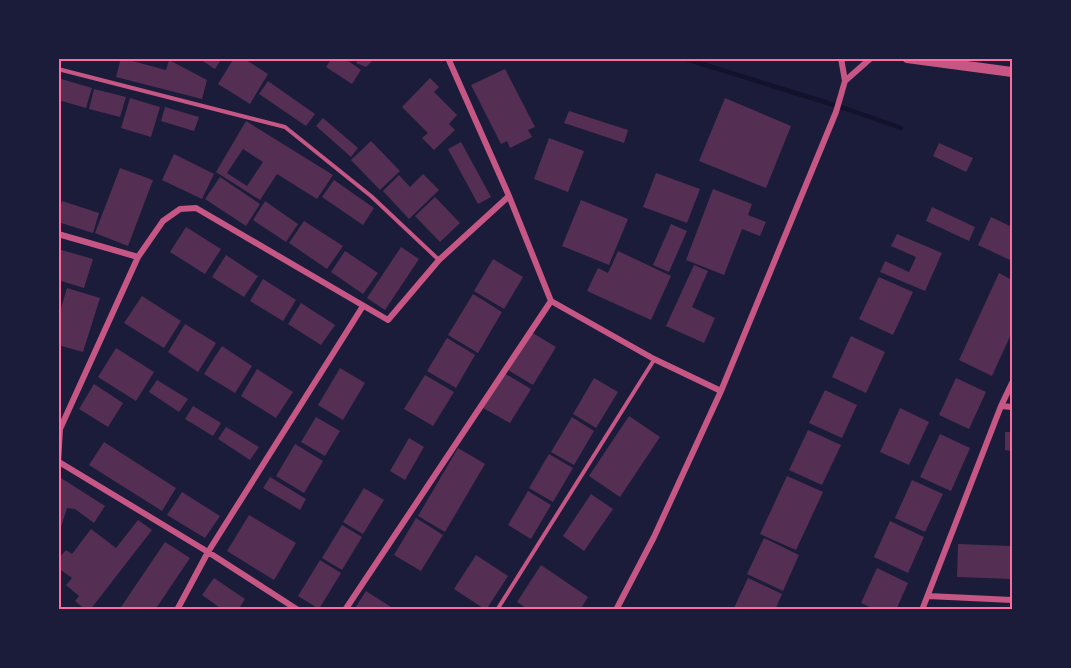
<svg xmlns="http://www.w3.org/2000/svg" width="1071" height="668" font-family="Commissioner,sans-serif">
<rect width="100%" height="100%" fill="#1b1b3a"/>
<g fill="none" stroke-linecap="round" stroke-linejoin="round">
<path stroke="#12122b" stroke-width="4.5" d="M683 58 847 109 901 128"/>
</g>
<path fill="#542f53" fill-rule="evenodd" d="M121 58 166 70 169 60 207 80 202 99 116 77Z
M198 58H222L215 69Z
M234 58H243L268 74 250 104 218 84Z
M332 58H344L361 70 352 84 326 67Z
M359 58H375L366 67 356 63Z
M505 69 535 127 528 130 532 137 510 148 507 141 501 144 471 85Z
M58 78 92 88 86 108 58 100Z
M430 78 439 87 434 92 457 115 449 124 455 130 434 150 422 138 428 133 402 107Z
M268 81 315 114 306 126 259 94Z
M94 89 126 97 120 117 89 109Z
M130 98 160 107 151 137 121 128Z
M725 98 791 126 766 188 699 161Z
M165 107 199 117 194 131 161 121Z
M569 111 628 130 624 143 564 123Z
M323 118 358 148 351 157 316 126Z
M246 121 333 175 317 199 277 174 260 200 216 172ZM243 149 263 162 247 186 227 173Z
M549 138 584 151 568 192 534 179Z
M371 141 400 171 380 190 351 160Z
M461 142 491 197 478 204 448 149Z
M939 143 973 158 966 172 933 156Z
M174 154 214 174 202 199 162 180Z
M120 168 153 180 128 246 95 233Z
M656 173 700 189 687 223 643 207Z
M423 174 439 190 409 219 383 191 399 175 410 187Z
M220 177 260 204 246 226 205 199Z
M334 180 374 208 363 225 322 197Z
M713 189 752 204 748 215 766 222 760 236 742 229 724 275 686 260Z
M435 197 460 223 440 242 415 216Z
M581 200 628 219 609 265 562 246Z
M62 201 99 213 93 233 58 222V213Z
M265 201 298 224 286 242 253 220Z
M932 207 975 227 969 241 926 221Z
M991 217 1012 227V261L978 245Z
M304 221 343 246 327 269 289 243Z
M671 224 687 231 669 272 653 265Z
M186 227 221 249 205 274 170 252Z
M897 234 942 253 925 291 880 272 885 261 909 272 916 257 891 246Z
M401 247 419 259 385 310 367 298Z
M58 249 93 259 84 288 58 280Z
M345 251 378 273 363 294 331 272Z
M618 251 671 276 651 320 587 291 598 268 608 273Z
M226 255 258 276 244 297 212 277Z
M493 259 523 277 504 309 474 291Z
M694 265 708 271 692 307 715 318 704 343 666 326Z
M999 273 1012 280V332L992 376 959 360Z
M879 277 913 292 893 335 859 319Z
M263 279 296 300 283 321 250 301Z
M67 288 100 298 83 352 58 345V318Z
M473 294 502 312 478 353 448 335Z
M142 296 181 321 164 348 124 323Z
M301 303 335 325 321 345 288 324Z
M185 324 216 343 198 372 168 352Z
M531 332 556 347 533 385 508 370Z
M851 336 885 352 866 393 832 377Z
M447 338 475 355 456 388 427 371Z
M222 346 252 366 235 393 204 374Z
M116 348 154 372 136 401 98 377Z
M340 368 365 383 343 420 318 405Z
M257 369 293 392 276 418 241 396Z
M504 373 531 389 510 423 483 408Z
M425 375 454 392 433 426 404 409Z
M594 378 618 392 596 428 573 414Z
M956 378 986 392 969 429 939 415Z
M157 380 188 399 179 412 149 392Z
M94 384 123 403 108 427 79 409Z
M825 390 857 405 842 438 809 423Z
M193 406 221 423 213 436 185 419Z
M900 408 929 422 909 465 880 452Z
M629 416 660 437 620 497 589 476Z
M316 417 340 431 325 456 301 442Z
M572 417 594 431 574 465 551 452Z
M226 427 259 447 250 460 218 439Z
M808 430 841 445 822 485 789 470Z
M1005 432H1012V451L1005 450Z
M940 434 970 448 951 491 920 477Z
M409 438 424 447 405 480 390 471Z
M104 442 176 488 162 511 89 465Z
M295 444 323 461 304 493 276 476Z
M458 448 485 464 445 532 418 516Z
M549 454 573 468 553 502 529 488Z
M787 476 823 492 796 550 760 534Z
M270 477 306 499 300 510 263 488Z
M61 478 105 506 94 523 75 509 67 508 60 530 58 529V486Z
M912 480 943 494 925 532 895 518Z
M364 488 384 500 363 534 343 522Z
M528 491 551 505 531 539 508 525Z
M182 492 220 516 205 538 167 515Z
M591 494 613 509 584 551 563 536Z
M249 515 296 543 274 580 227 551Z
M416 518 443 535 421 571 394 555Z
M138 520 152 530 90 610H86L75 601 79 596 66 585 72 578 58 568V559L66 550 72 554 91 529 116 548Z
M890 521 924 537 908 573 874 557Z
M342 525 362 537 342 570 322 558Z
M764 538 799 555 783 591 747 574Z
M165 542 190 558 155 610H119Z
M958 544 1012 546V579L957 577Z
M476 555 508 576 486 610 454 589Z
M320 560 341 573 319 609 298 596Z
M541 565 588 597 580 610H529L517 602Z
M877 568 908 583 896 610H876L861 603Z
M214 578 245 599 238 610H223L202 595Z
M748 578 782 594 775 610H733Z
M366 591 391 607 390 610H354Z"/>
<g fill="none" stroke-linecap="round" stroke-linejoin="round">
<path stroke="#c65784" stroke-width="4" d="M58 69 285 127 371 196 439 260
M497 610 654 360"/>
<path stroke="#c65784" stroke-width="6" d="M841 58 845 81
M58 234 138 257 163 221 180 209 196 208 388 320 439 260 509 196
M551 301 654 359 721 391
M1001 406 1012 383
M59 462 208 552 298 610
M58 463 60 429 138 257
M928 596 1012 600
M177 610 208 552 363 306
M345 610 551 301 509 196 448 58
M616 610 654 537 721 391 836 112 845 81 871 58
M922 610 1001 406 1012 407"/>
<path stroke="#c65784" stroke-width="10" d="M907 58 1012 72"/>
</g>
<rect width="1071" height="668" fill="none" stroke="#1b1b3a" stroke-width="120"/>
<rect x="60" y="60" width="951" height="548" fill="none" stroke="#ff6b9d" stroke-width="2"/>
</svg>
